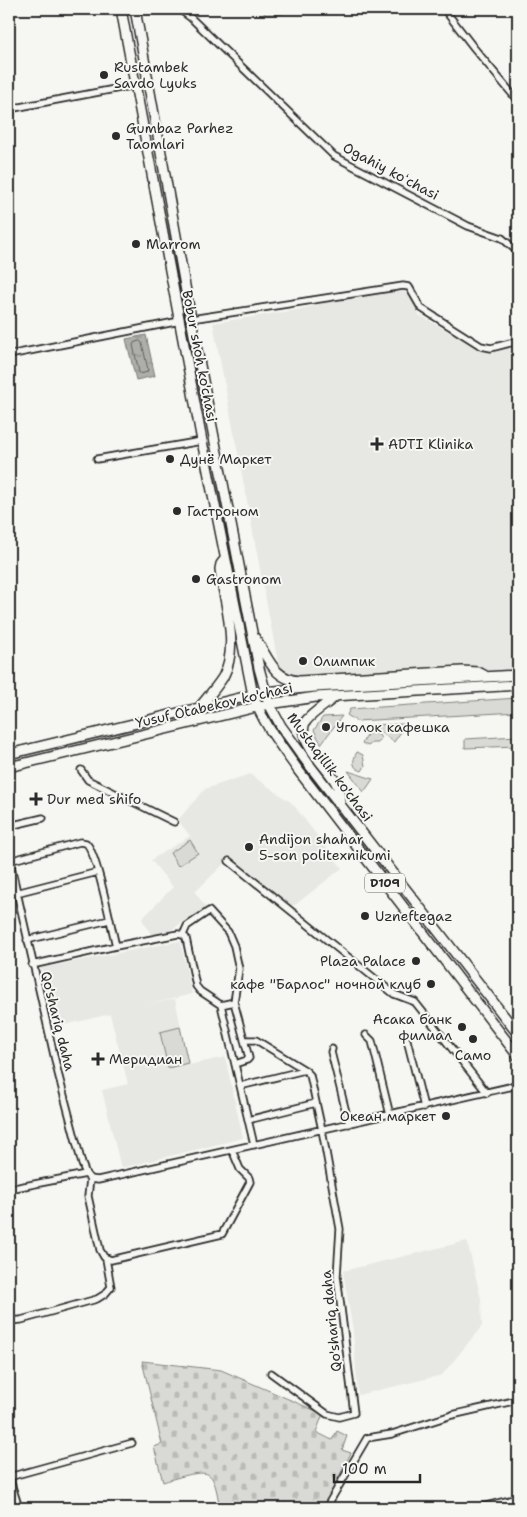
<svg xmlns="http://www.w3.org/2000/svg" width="527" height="1517" font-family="'Shantell Sans',sans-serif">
<defs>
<pattern id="cemetery-stones" width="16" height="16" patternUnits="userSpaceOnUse" patternTransform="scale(1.25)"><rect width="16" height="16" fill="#d9d9d5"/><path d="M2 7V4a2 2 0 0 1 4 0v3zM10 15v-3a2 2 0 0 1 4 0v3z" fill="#babab7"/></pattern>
<pattern id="water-ripples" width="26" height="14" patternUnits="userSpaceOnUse" patternTransform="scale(1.25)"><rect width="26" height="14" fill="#aeaeab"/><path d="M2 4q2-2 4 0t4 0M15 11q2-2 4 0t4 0" fill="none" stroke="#8e8e8b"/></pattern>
</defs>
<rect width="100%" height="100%" fill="#f6f6f2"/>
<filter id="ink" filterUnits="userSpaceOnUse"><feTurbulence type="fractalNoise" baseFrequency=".02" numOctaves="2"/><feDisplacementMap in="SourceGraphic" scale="10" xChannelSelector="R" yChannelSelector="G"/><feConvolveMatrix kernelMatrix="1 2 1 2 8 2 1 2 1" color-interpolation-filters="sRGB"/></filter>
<g filter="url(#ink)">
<path fill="#e7e7e3" d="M406 288 410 293 419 315 485 352 518 345V670L297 680 280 673 213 323 297 310 331 301Z
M250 774 292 803 342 868 295 905H289L230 858 195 892 206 908 161 936H152L142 919 173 887 151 860 190 836 178 820 205 789Z
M180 941 192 994 143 1006 175 999 189 1065 225 1057 243 1138 121 1168 102 1090 128 1084 110 1014 56 1027 41 968Z
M467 1241 481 1299 482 1326 442 1375 358 1395 353 1331 343 1271Z"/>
<path fill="#d9d9d5" stroke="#828280" d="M518 698V712L356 721 347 715 350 709Z
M342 716 321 744 314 730 323 717Z
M403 724V729L394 742 371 725Z
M368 733 378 734 381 738 378 743H372L368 746 362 743Z
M518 736V746L465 748V739Z
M357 752 363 755 365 766 362 771C352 768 352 761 357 752Z
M348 771 373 779 364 792Z
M190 840 198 853 178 866 170 853Z
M180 1027 188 1063 168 1068 160 1032Z"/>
<path fill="url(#cemetery-stones)" stroke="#828280" d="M260 9H292L283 14 266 15Z
M142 1361 221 1370 323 1414 316 1432 332 1440 337 1431 347 1436 342 1450 351 1453 323 1508H220C218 1500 216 1479 209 1475 202 1469 173 1479 163 1482L154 1447 162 1444Z"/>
<path fill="url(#water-ripples)" stroke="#7a7a78" d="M146 335 155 376 136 380 126 339Z"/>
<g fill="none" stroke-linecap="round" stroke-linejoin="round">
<path stroke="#5f5f5e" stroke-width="1" d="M140 341 142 343 148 370 147 372 141 374 139 372 133 345 134 343Z"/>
<g stroke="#2b2b2b" stroke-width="9">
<path id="minor" d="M179 9 191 18 334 156 468 226 502 238 518 252
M444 9 474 48 518 101
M9 109 136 85
M191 319 403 286 409 287 421 308 481 346 491 348 518 341
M9 355 180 321
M97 459 202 441
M81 770 88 780 174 822
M9 826 43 818
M9 857 58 1073 82 1164 86 1174 90 1179 98 1180 518 1085
M9 861 80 842 86 843C97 852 111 927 116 946
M229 861 394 994 415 1002 487 1093
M16 893 98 872
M183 935 187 926 209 911 228 932 234 946 239 969 234 1002
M27 940 109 920
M32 965 116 946 178 934 183 935 186 938 196 986 200 991 221 1005 254 1145
M221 1005 234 1002 249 1058 247 1060 235 1064
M366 1035 372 1041 390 1115
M244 1040H256L305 1070 310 1075 322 1130 340 1229 337 1276 354 1413 339 1417 327 1414 271 1373
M407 1040 424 1107
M332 1049 331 1052 349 1124
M240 1086 305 1070
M248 1120 316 1103
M90 1179 88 1196 100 1250 104 1257 111 1260 222 1234 250 1182 249 1178 240 1169 232 1150
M9 1189 86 1174
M9 1321 21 1320 97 1299 105 1294 111 1287 106 1259
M9 1477 132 1443
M9 1477 19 1508
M326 1508 367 1438 392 1434 452 1415 518 1400
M477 1508 518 1498"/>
</g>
<g stroke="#2b2b2b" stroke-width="12">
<path id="primary" d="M121 9 202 441 253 695C262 722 281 746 298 770L518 1056
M135 9 191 319 259 668 269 704 281 726 307 762 518 1034
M255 638C269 658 273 679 299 681L462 671 478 672 484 675
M336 696C327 704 313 712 306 721 294 738 327 767 335 781 339 787 340 796 340 803
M199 708C207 698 216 688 223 677 240 645 224 603 220 569L221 564 225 559
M9 754 265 692 315 687 518 675
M9 767 269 704 316 697 518 685"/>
</g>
<use href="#minor" stroke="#f6f6f2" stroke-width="5.5"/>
<use href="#primary" stroke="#f6f6f2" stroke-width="9"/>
</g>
</g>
<g fill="#2b2b2b" stroke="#f6f6f2" stroke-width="2">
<circle cx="104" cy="75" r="5"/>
<circle cx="116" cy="136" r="5"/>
<circle cx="136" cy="244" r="5"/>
<path d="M374.5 436.5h5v5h5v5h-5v5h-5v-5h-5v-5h5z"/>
<circle cx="170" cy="459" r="5"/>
<circle cx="177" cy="511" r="5"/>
<circle cx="196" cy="579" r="5"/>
<circle cx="303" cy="661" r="5"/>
<circle cx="326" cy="727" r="5"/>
<path d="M33.5 791.5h5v5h5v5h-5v5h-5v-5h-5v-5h5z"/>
<circle cx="249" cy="847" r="5"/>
<circle cx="365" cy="916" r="5"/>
<circle cx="416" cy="961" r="5"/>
<circle cx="431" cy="984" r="5"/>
<circle cx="462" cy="1027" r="5"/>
<circle cx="473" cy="1039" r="5"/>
<path d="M95.5 1051.5h5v5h5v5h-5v5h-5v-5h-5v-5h5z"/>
<circle cx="446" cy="1116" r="5"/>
</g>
<g text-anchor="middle" stroke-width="4" stroke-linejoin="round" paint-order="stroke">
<rect fill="#f6f6f2" stroke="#686867" stroke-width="1" x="365" y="873.5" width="40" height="19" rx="4"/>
<g font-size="12" font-weight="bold" fill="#2b2b2b">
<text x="385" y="887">D109</text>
</g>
<g font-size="14" fill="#2b2b2b" stroke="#f6f6f2" text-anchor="start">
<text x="114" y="72">Rustambek<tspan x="114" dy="16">Savdo Lyuks</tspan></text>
<text x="126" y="133">Gumbaz Parhez<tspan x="126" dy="16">Taomlari</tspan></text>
<text x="146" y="249">Marrom</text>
<text x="388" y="449">ADTI Klinika</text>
<text x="180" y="464">Дунё Маркет</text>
<text x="187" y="516">Гастроном</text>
<text x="206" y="584">Gastronom</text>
<text x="313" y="666">Олимпик</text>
<text x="336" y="732">Уголок кафешка</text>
<text x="47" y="804">Dur med shifo</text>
<text x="259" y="844">Andijon shahar<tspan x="259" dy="16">5-son politexnikumi</tspan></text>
<text x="375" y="921">Uzneftegaz</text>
<text x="406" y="966" text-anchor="end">Plaza Palace</text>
<text x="421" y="989" text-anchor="end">кафе "Барлос" ночной клуб</text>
<text x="452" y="1024" text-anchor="end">Асака банк<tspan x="452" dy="16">филиал</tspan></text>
<text x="473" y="1060" text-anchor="middle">Само</text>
<text x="109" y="1064">Меридиан</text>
<text x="436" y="1121" text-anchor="end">Океан маркет</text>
</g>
<g font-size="14" fill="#2b2b2b" stroke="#f6f6f2">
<text transform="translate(391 171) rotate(28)" y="5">Ogahiy koʻchasi</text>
<text transform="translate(200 356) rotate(79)" y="5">Bobur shoh ko'chasi</text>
<text transform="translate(214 705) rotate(-13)" y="5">Yusuf Otabekov ko'chasi</text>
<text transform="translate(330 767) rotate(53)" y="5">Mustaqillik ko'chasi</text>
<text transform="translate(58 1021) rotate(76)" y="5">Qo'shariq daha</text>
<text transform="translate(331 1321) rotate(-96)" y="5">Qo'shariq daha</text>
</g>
</g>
<rect width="527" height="1517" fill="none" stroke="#f6f6f2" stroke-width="30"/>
<rect x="15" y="15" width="497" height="1487" fill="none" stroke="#2b2b2b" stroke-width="2" filter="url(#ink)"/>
<path d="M334 1474v8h86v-8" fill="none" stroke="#2b2b2b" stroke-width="2.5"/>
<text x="342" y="1474" font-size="15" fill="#2b2b2b" stroke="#f6f6f2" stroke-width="4" paint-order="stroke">100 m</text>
</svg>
